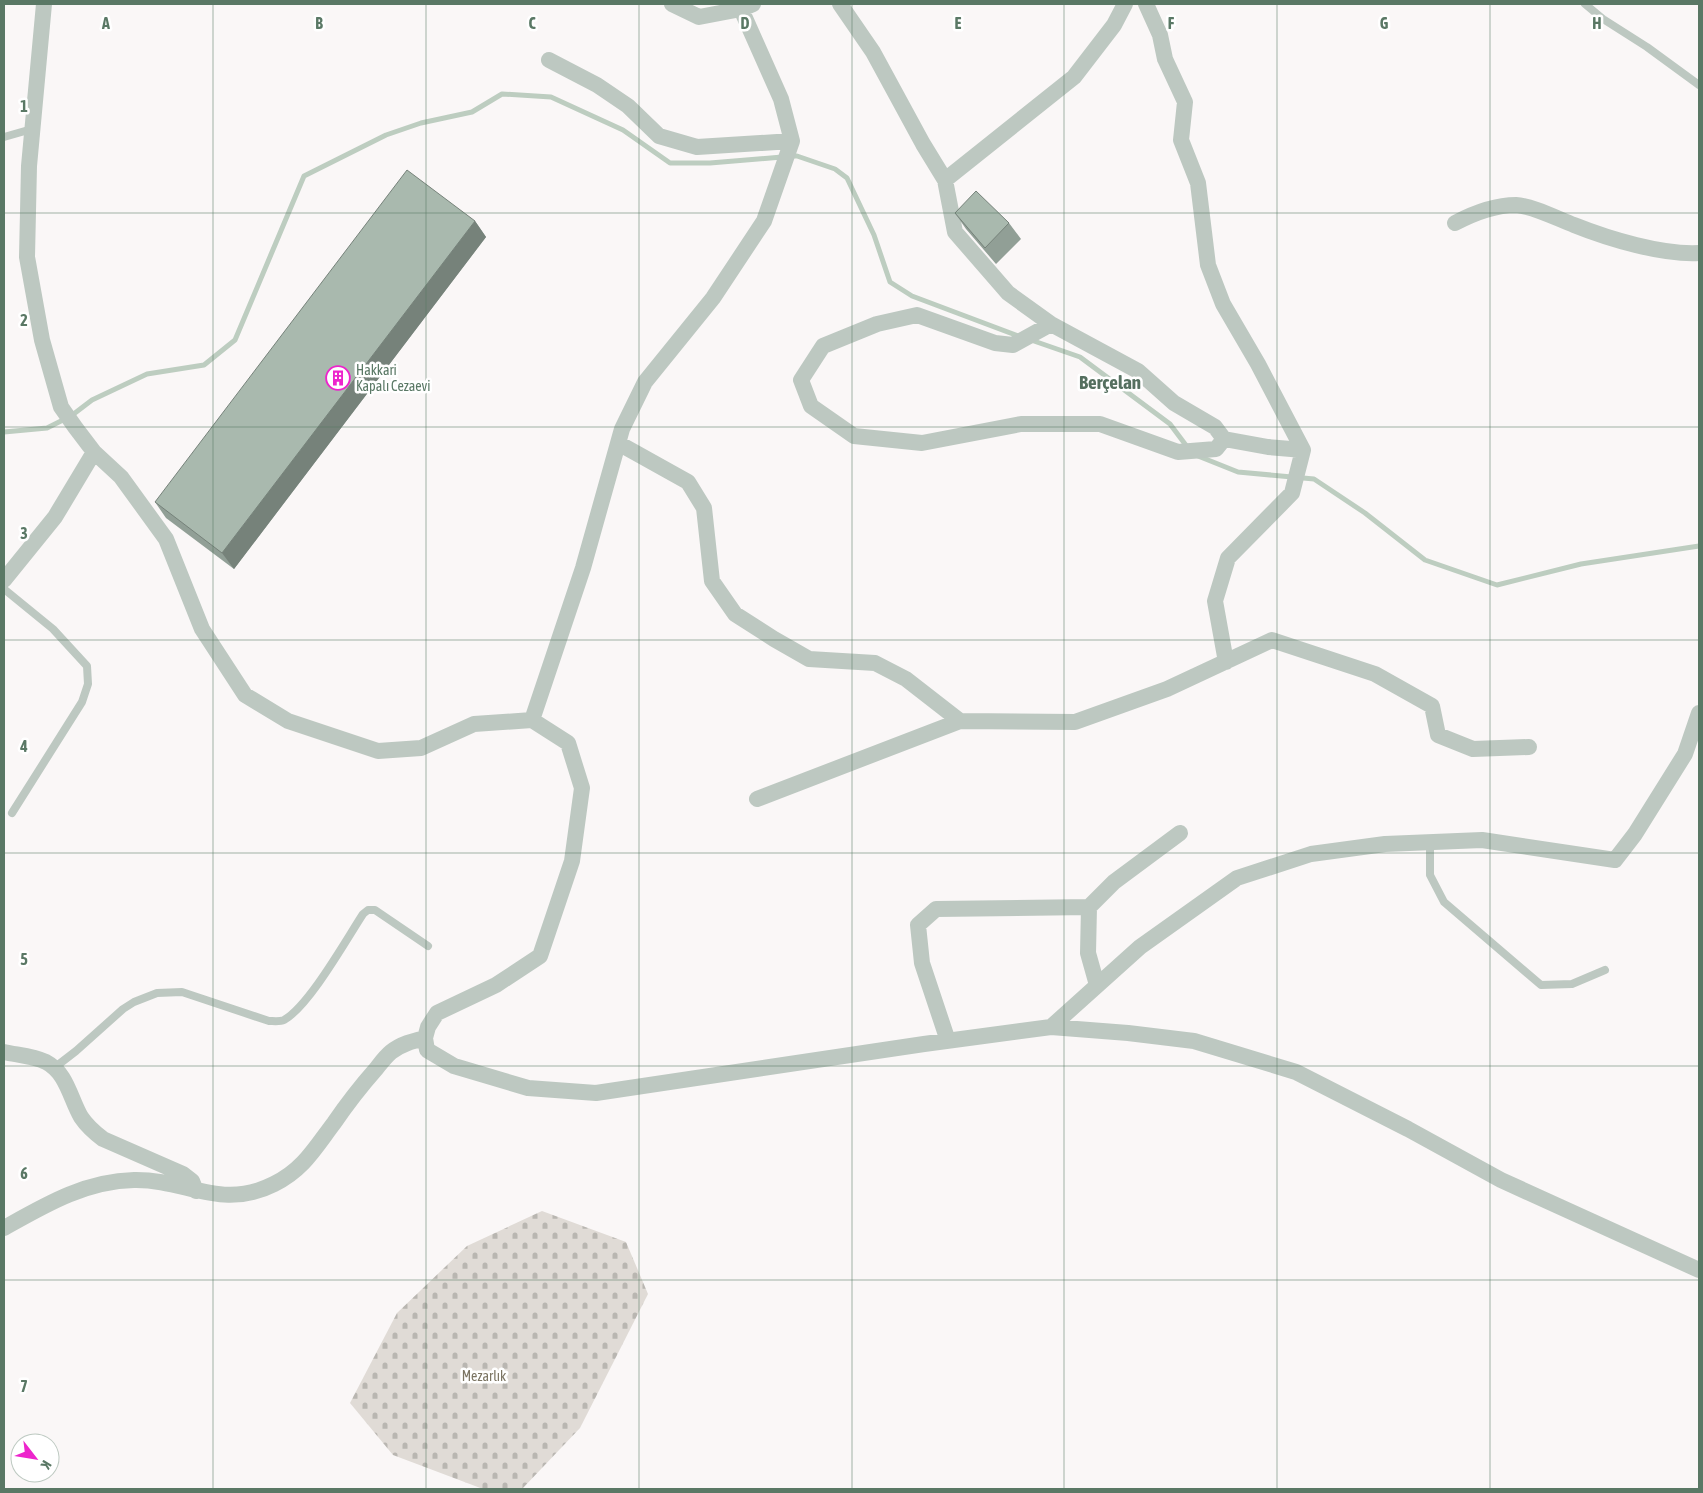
<svg xmlns="http://www.w3.org/2000/svg" width="1703" height="1493" font-family="'Asap Condensed',sans-serif">
<defs>
<pattern id="cemetery-stones" width="16" height="16" patternUnits="userSpaceOnUse" patternTransform="scale(1.25)"><rect width="16" height="16" fill="#e0dbd6"/><path d="M2 7V4a2 2 0 0 1 4 0v3zM10 15v-3a2 2 0 0 1 4 0v3z" fill="#b9b6b1"/></pattern>
</defs>
<rect width="100%" height="100%" fill="#faf7f7"/>
<path fill="url(#cemetery-stones)" d="M542 1211 626 1242 648 1294 580 1428 522 1489H483L393 1455 350 1403 397 1313 467 1246Z"/>
<g fill="none" stroke-linecap="round" stroke-linejoin="round">
<path stroke="#bdcdc0" stroke-width="5" d="M791 156H797L835 169 847 178 874 235 890 282 912 296 1021 337
M1031 340 1080 357 1170 424 1188 448
M4 432 47 428 71 416 92 400 147 374 204 365 235 340 304 176 386 135 421 123 472 112 502 94 551 97 623 130 670 163H710L782 157
M1198 456 1238 472 1314 479 1365 513 1425 560 1497 585 1581 564 1699 546"/>
<path stroke="#bdc8c1" stroke-width="8" d="M1585 4 1603 19 1647 47 1699 85
M4 137 32 129
M4 589 53 629 87 666 88 684 82 702 12 813
M1430 842V875L1444 902 1541 985 1572 984 1605 970
M54 1068 76 1051 123 1009 134 1002 157 993 182 992 269 1021C273 1021 280 1022 284 1020 309 1006 346 940 363 914L368 910H375L428 946"/>
<path stroke="#bdc8c1" stroke-width="16" d="M44 4 29 166 27 257 42 340 61 407 75 427 94 452 121 477 166 539 202 629 245 695 288 721 378 751 421 748 474 724 532 720 568 743 582 788 572 861 540 956 496 985 437 1013 428 1027 425 1038 427 1050 454 1066 528 1088 596 1093 924 1044 1051 1027 1128 1033 1194 1041 1296 1072 1408 1129 1501 1180 1699 1270
M672 4 699 17 741 9 753 4
M840 4 873 52 923 144 945 180 955 232 1008 293 1051 324 1138 371 1174 403 1215 427 1224 439 1216 449 1178 452 1100 424H1021L922 443 854 436 811 406 801 380 823 346 877 324 917 315 995 343 1013 345 1051 324
M1146 4 1160 35 1165 59 1185 102 1181 140 1198 183 1208 265 1223 304 1258 364 1303 450 1292 493 1228 558 1215 601 1226 662
M549 60 597 85 628 106 659 136 697 147 792 141
M945 180 1074 77 1114 25 1125 4
M1455 223C1474 213 1494 205 1516 205 1533 206 1558 219 1574 225 1609 239 1662 255 1699 253
M1224 439 1268 447 1303 450
M618 443 688 482 704 508 712 581 735 614 774 639 809 659 875 663 906 679 960 721
M4 580 55 517 94 452
M532 720 583 568 622 429 645 382 713 298 764 221 792 141 781 99 741 9
M757 799 960 721 1075 722 1167 689 1272 640 1375 674 1432 706 1438 735 1473 749 1529 747
M1097 985 1088 953 1089 907 1114 882 1180 833
M1051 1027 1140 947 1237 878 1311 854 1385 844 1482 840 1615 860 1635 834 1685 754 1699 713
M948 1041 922 963 918 925 936 909 1089 907
M4 1052C17 1055 33 1056 46 1062 67 1073 70 1098 81 1117 87 1126 95 1133 103 1139L183 1174 192 1181 196 1191
M4 1228C45 1205 85 1181 134 1180 186 1179 221 1211 274 1184 303 1170 315 1148 334 1123 347 1104 361 1086 376 1069 380 1064 385 1057 391 1052 401 1044 413 1041 425 1038"/>
</g>
<path fill="#919f96" d="M955 213 1009 223 1021 239 996 264 966 229Z
M475 221 486 237 234 569 166 518 155 502Z"/>
<path fill="#76827a" d="M475 221 486 237 234 569 222 553Z"/>
<path fill="#a9b9ae" stroke="#76827a" d="M407 170 475 221 222 553 155 502Z
M976 191 1009 223 985 248 955 213Z"/>
<path fill="none" stroke="#5a7865" stroke-width="1" stroke-opacity="0.55" d="M213 4V1489M426 4V1489M639 4V1489M852 4V1489M1064 4V1489M1277 4V1489M1490 4V1489M4 213H1699M4 427H1699M4 640H1699M4 853H1699M4 1066H1699M4 1280H1699"/>
<defs>
<g id="building-ring" transform="scale(1.25)"><circle r="9.5" fill="#fff" stroke="#ed24cc" stroke-width="1.5"/><path d="M-4-6H4V6H1V3H-1V6H-4ZM-2.5-4.3h1.7v1.8h-1.7ZM.8-4.3h1.7v1.8H.8ZM-2.5-1h1.7V.8h-1.7ZM.8-1h1.7V.8H.8Z" fill="#ed24cc"/></g>
</defs>
<g fill-rule="evenodd">
<use href="#building-ring" x="338" y="378"/>
</g>
<g text-anchor="middle" stroke-width="5" stroke-linejoin="round" paint-order="stroke">
<g font-size="14" fill="#5a7865" stroke="#fff" text-anchor="start">
<text x="356" y="375">Hakkari<tspan x="356" dy="16">Kapalı Cezaevi</tspan></text>
</g>
<g font-size="14" fill="#7b7462" stroke="#fff">
<text x="484" y="1381">Mezarlık</text>
</g>
<g font-size="19" font-weight="bold" fill="#556f5f" stroke="#fff">
<text x="1110" y="389">Berçelan</text>
</g>
</g>
<g font-size="16" text-anchor="middle" font-weight="bold" fill="#5a7865" stroke="#fff" stroke-width="5" stroke-linejoin="round" paint-order="stroke">
<text x="106" y="29">A</text>
<text x="319" y="29">B</text>
<text x="532" y="29">C</text>
<text x="745" y="29">D</text>
<text x="958" y="29">E</text>
<text x="1171" y="29">F</text>
<text x="1384" y="29">G</text>
<text x="1597" y="29">H</text>
<text x="24" y="112">1</text>
<text x="24" y="326">2</text>
<text x="24" y="539">3</text>
<text x="24" y="752">4</text>
<text x="24" y="965">5</text>
<text x="24" y="1179">6</text>
<text x="24" y="1392">7</text>
</g>
<rect width="1703" height="1493" fill="none" stroke="#5a7865" stroke-width="10"/>
<g transform="translate(35 1458) rotate(121)"><circle r="24" fill="#ffffff" stroke="#bdc9c1"/>
<path d="M0-4L9 19L0 12L-9 19Z" fill="#ed24cc"/>
<text y="-8" font-size="14" font-weight="bold" text-anchor="middle" fill="#5a7865">K</text>
</g>
</svg>
